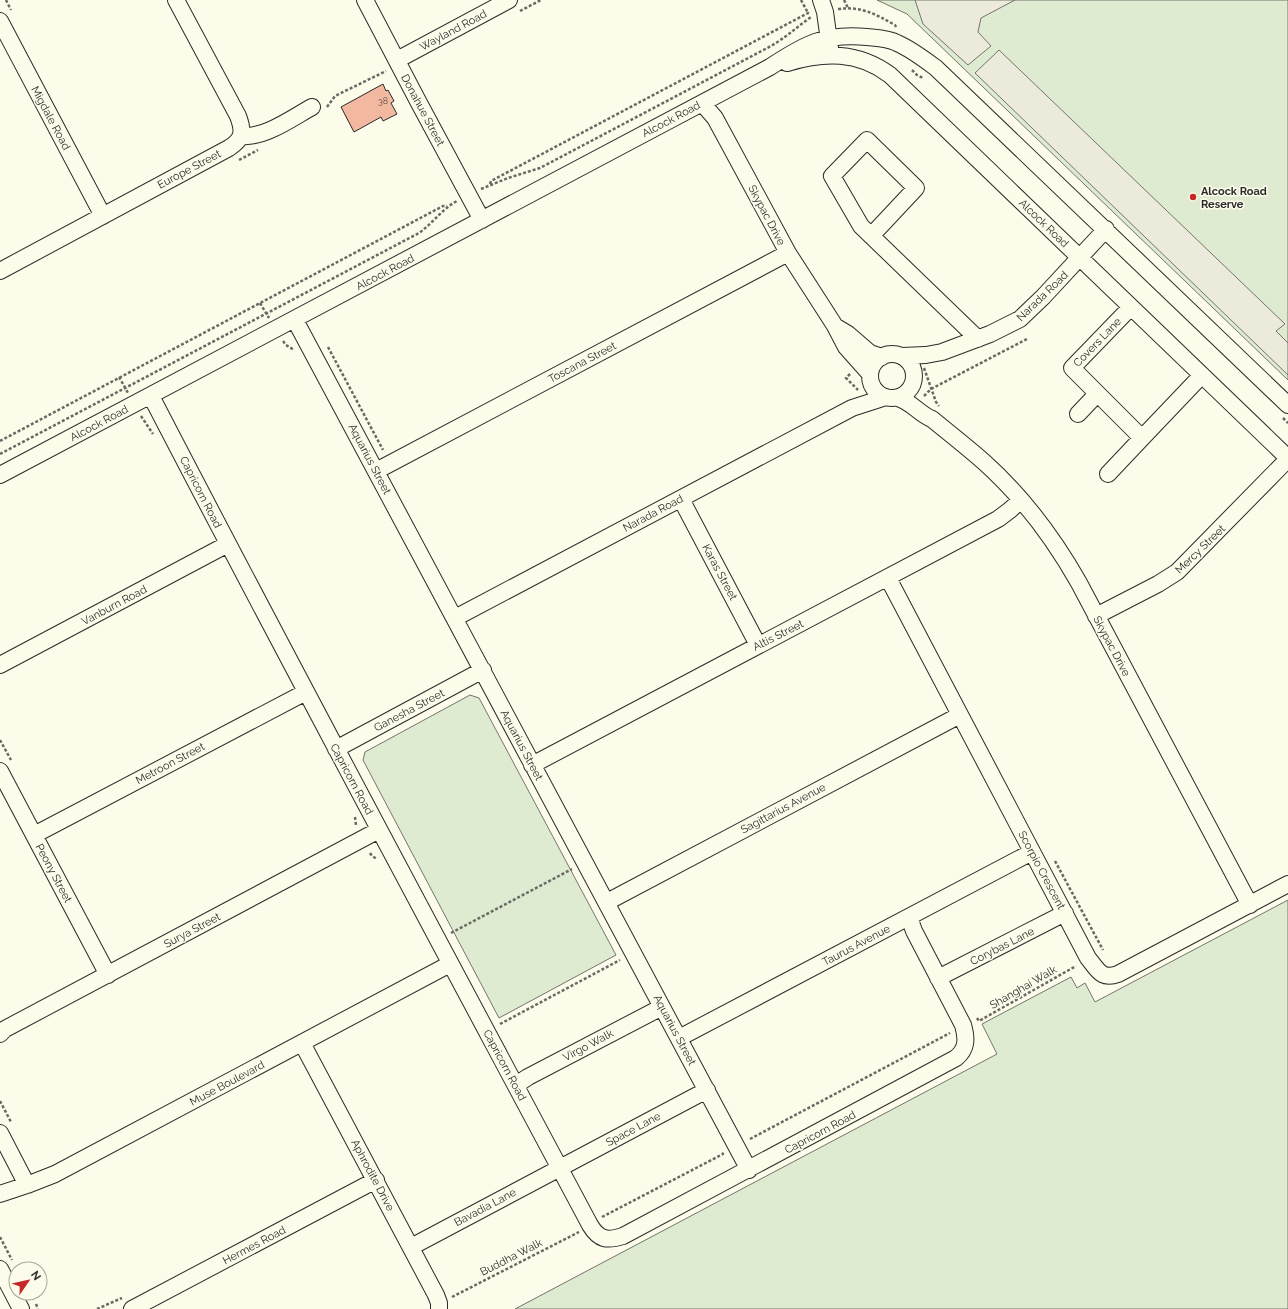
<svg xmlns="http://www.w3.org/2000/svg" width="1288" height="1309" font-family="Raleway,sans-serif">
<rect width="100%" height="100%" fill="#fdfbea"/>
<path fill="#deebd1" stroke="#74746e" d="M877 0H1288V380L907 14Z
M470 695 479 698 616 955 499 1018 363 760 365 752Z
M1288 900V1309H515L997 1054 982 1024 1071 977 1077 988 1085 983 1095 1002Z"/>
<path fill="#eceadb" stroke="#74746e" d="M915 0H1015L981 18 978 32 991 46 968 65 923 24Z
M999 50 1285 324 1276 331 1288 343V375L975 73Z"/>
<path fill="#f2b8a0" stroke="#2b2b2b" d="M383 84 386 91 388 90 394 101 391 103 397 114 383 121 381 117 354 132 341 107Z"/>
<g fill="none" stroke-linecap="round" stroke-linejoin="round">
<g stroke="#2b2b2b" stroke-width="18">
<path id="minor" d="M365 0 419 103 482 220
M821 0 825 12 830 48
M0 21 103 216
M397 60 509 0
M787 63C824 52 858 51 890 75L1288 458
M702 103 715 118 788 253 835 326 846 347 870 374
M242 136C265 138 292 118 312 107
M871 236 916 188 867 140 832 176 861 226 978 339
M0 271 229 148C243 139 244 132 238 116L176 0
M1131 307 1072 368 1142 438 1202 375
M295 320 749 1170
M838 328 848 334 870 353 882 357
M870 376a22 22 0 1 1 44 0a22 22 0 1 1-44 0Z
M902 356 926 355 942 352 990 334 1020 319 1043 297 1106 229
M151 396C295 674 443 949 590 1225 599 1240 607 1241 623 1236L956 1058C967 1049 967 1039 963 1025L914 931 909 917
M898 398C912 402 919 414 932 419 949 433 967 447 984 462 1023 497 1053 537 1079 583L1250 905
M1078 414 1097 394
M376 471 788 253
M1108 474 1142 438
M0 475 770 67C805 44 824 33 867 37 877 38 888 38 897 43 911 49 924 59 936 68L1288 405
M681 499 758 645
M888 578 1088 958C1098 970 1101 980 1118 974L1288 884
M1096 616 1158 584 1177 572 1288 459
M455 618 852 408 886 397
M0 665 228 544
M336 749 483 670
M532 765 998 519 1010 510 1021 500
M0 771 108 975
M34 835 306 692
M607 902 960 715
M938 978 1065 913
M0 1034 5 1029 379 830
M679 1038 1032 852
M302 1043 436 1295 439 1303V1309
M516 1085 528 1077 662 1007
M0 1133 27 1185
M0 1194 27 1185 55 1174 450 964
M411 1247 707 1090
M0 1269 21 1309
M132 1309 376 1180"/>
</g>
<path stroke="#6a6964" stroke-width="2.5" stroke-dasharray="3 2" stroke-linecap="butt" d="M6 0 11 10
M801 0 808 13
M844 0 848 8
M838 9C862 6 875 14 895 25L896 27
M520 11 541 0
M912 70 917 75 923 78
M327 107 335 96 386 71
M239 160 258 150
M490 184 491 181 808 13 810 14
M481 189 508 178 540 168 771 46C785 38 797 27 811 17
M260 303 269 318
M283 341 286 345 294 350
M328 347 383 450
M924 368 936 402 939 406
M850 374 846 378 858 390
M119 377 128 393
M924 396 931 389 1027 339
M141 416 153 434
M1283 418 1288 423
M0 441 443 206H447
M0 454 419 233C433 223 442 209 457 201
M0 740 11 760
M355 817 356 826
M370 853 372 856 377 859
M1055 861 1103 950
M451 933 572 869
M977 1018 979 1021 1076 966
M500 1024 620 960
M0 1101 11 1122
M750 1139 950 1033
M602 1217 723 1154 721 1152
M0 1237 12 1260
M452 1297 579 1232
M36 1304 38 1309
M97 1309 122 1298"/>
<use href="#minor" stroke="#fdfbea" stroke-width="16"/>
</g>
<circle fill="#c62828" stroke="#fdfbea" stroke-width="1.5" cx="1193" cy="197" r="4"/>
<g text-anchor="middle" stroke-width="3" stroke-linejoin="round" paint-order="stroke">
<g font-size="9" fill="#5d4e48">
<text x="383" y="104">38</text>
</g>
<g font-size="11" fill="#2b2b2b" stroke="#fdfbea">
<text transform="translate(453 30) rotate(-28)" y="4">Wayland Road</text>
<text transform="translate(423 110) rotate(62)" y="4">Donahue Street</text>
<text transform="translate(51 118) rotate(62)" y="4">Migdale Road</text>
<text transform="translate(671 119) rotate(-28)" y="4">Alcock Road</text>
<text transform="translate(189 169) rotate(-28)" y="4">Europe Street</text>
<text transform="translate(767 215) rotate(62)" y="4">Skypac Drive</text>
<text transform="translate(1044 223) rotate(44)" y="4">Alcock Road</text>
<text transform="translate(385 272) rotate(-28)" y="4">Alcock Road</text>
<text transform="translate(1042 296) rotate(-44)" y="4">Narada Road</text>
<text transform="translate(1097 342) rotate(-46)" y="4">Covers Lane</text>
<text transform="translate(582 362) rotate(-28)" y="4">Toscana Street</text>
<text transform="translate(99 423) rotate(-28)" y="4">Alcock Road</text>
<text transform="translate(370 459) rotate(62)" y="4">Aquarius Street</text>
<text transform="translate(201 492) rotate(63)" y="4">Capricorn Road</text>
<text transform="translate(653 513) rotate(-28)" y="4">Narada Road</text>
<text transform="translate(1200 549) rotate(-44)" y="4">Mercy Street</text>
<text transform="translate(720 572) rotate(62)" y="4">Karas Street</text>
<text transform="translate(114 605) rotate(-28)" y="4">Vanburn Road</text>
<text transform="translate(778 635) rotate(-27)" y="4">Altis Street</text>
<text transform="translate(1112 646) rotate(62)" y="4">Skypac Drive</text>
<text transform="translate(409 710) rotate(-28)" y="4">Ganesha Street</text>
<text transform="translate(522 745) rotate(62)" y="4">Aquarius Street</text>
<text transform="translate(170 763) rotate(-28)" y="4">Metroon Street</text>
<text transform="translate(352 779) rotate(62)" y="4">Capricorn Road</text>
<text transform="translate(783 808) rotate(-28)" y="4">Sagittarius Avenue</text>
<text transform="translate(1042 870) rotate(62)" y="4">Scorpio Crescent</text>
<text transform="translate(54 873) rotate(62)" y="4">Peony Street</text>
<text transform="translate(192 930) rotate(-28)" y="4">Surya Street</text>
<text transform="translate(856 945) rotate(-28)" y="4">Taurus Avenue</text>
<text transform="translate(1002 946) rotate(-27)" y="4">Corybas Lane</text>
<text transform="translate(1023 987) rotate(-30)" y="4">Shanghai Walk</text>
<text transform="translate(675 1030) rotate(62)" y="4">Aquarius Street</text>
<text transform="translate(588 1045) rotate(-28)" y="4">Virgo Walk</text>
<text transform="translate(505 1065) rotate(62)" y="4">Capricorn Road</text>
<text transform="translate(227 1083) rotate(-28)" y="4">Muse Boulevard</text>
<text transform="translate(633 1129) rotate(-28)" y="4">Space Lane</text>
<text transform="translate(820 1132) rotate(-28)" y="4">Capricorn Road</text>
<text transform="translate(373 1175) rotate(62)" y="4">Aphrodite Drive</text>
<text transform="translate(485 1207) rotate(-28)" y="4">Bavadia Lane</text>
<text transform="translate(254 1245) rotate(-28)" y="4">Hermes Road</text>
<text transform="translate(511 1257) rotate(-27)" y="4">Buddha Walk</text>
</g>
<g font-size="11" font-weight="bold" fill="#2b2b2b" stroke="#fdfbea" text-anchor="start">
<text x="1201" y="195">Alcock Road<tspan x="1201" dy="13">Reserve</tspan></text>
</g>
</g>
<g transform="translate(28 1281) rotate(56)"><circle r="19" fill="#fdfbea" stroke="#a9a89e"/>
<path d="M0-3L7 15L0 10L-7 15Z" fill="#c62828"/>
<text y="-6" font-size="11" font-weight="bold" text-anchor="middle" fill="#2b2b2b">N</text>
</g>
</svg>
